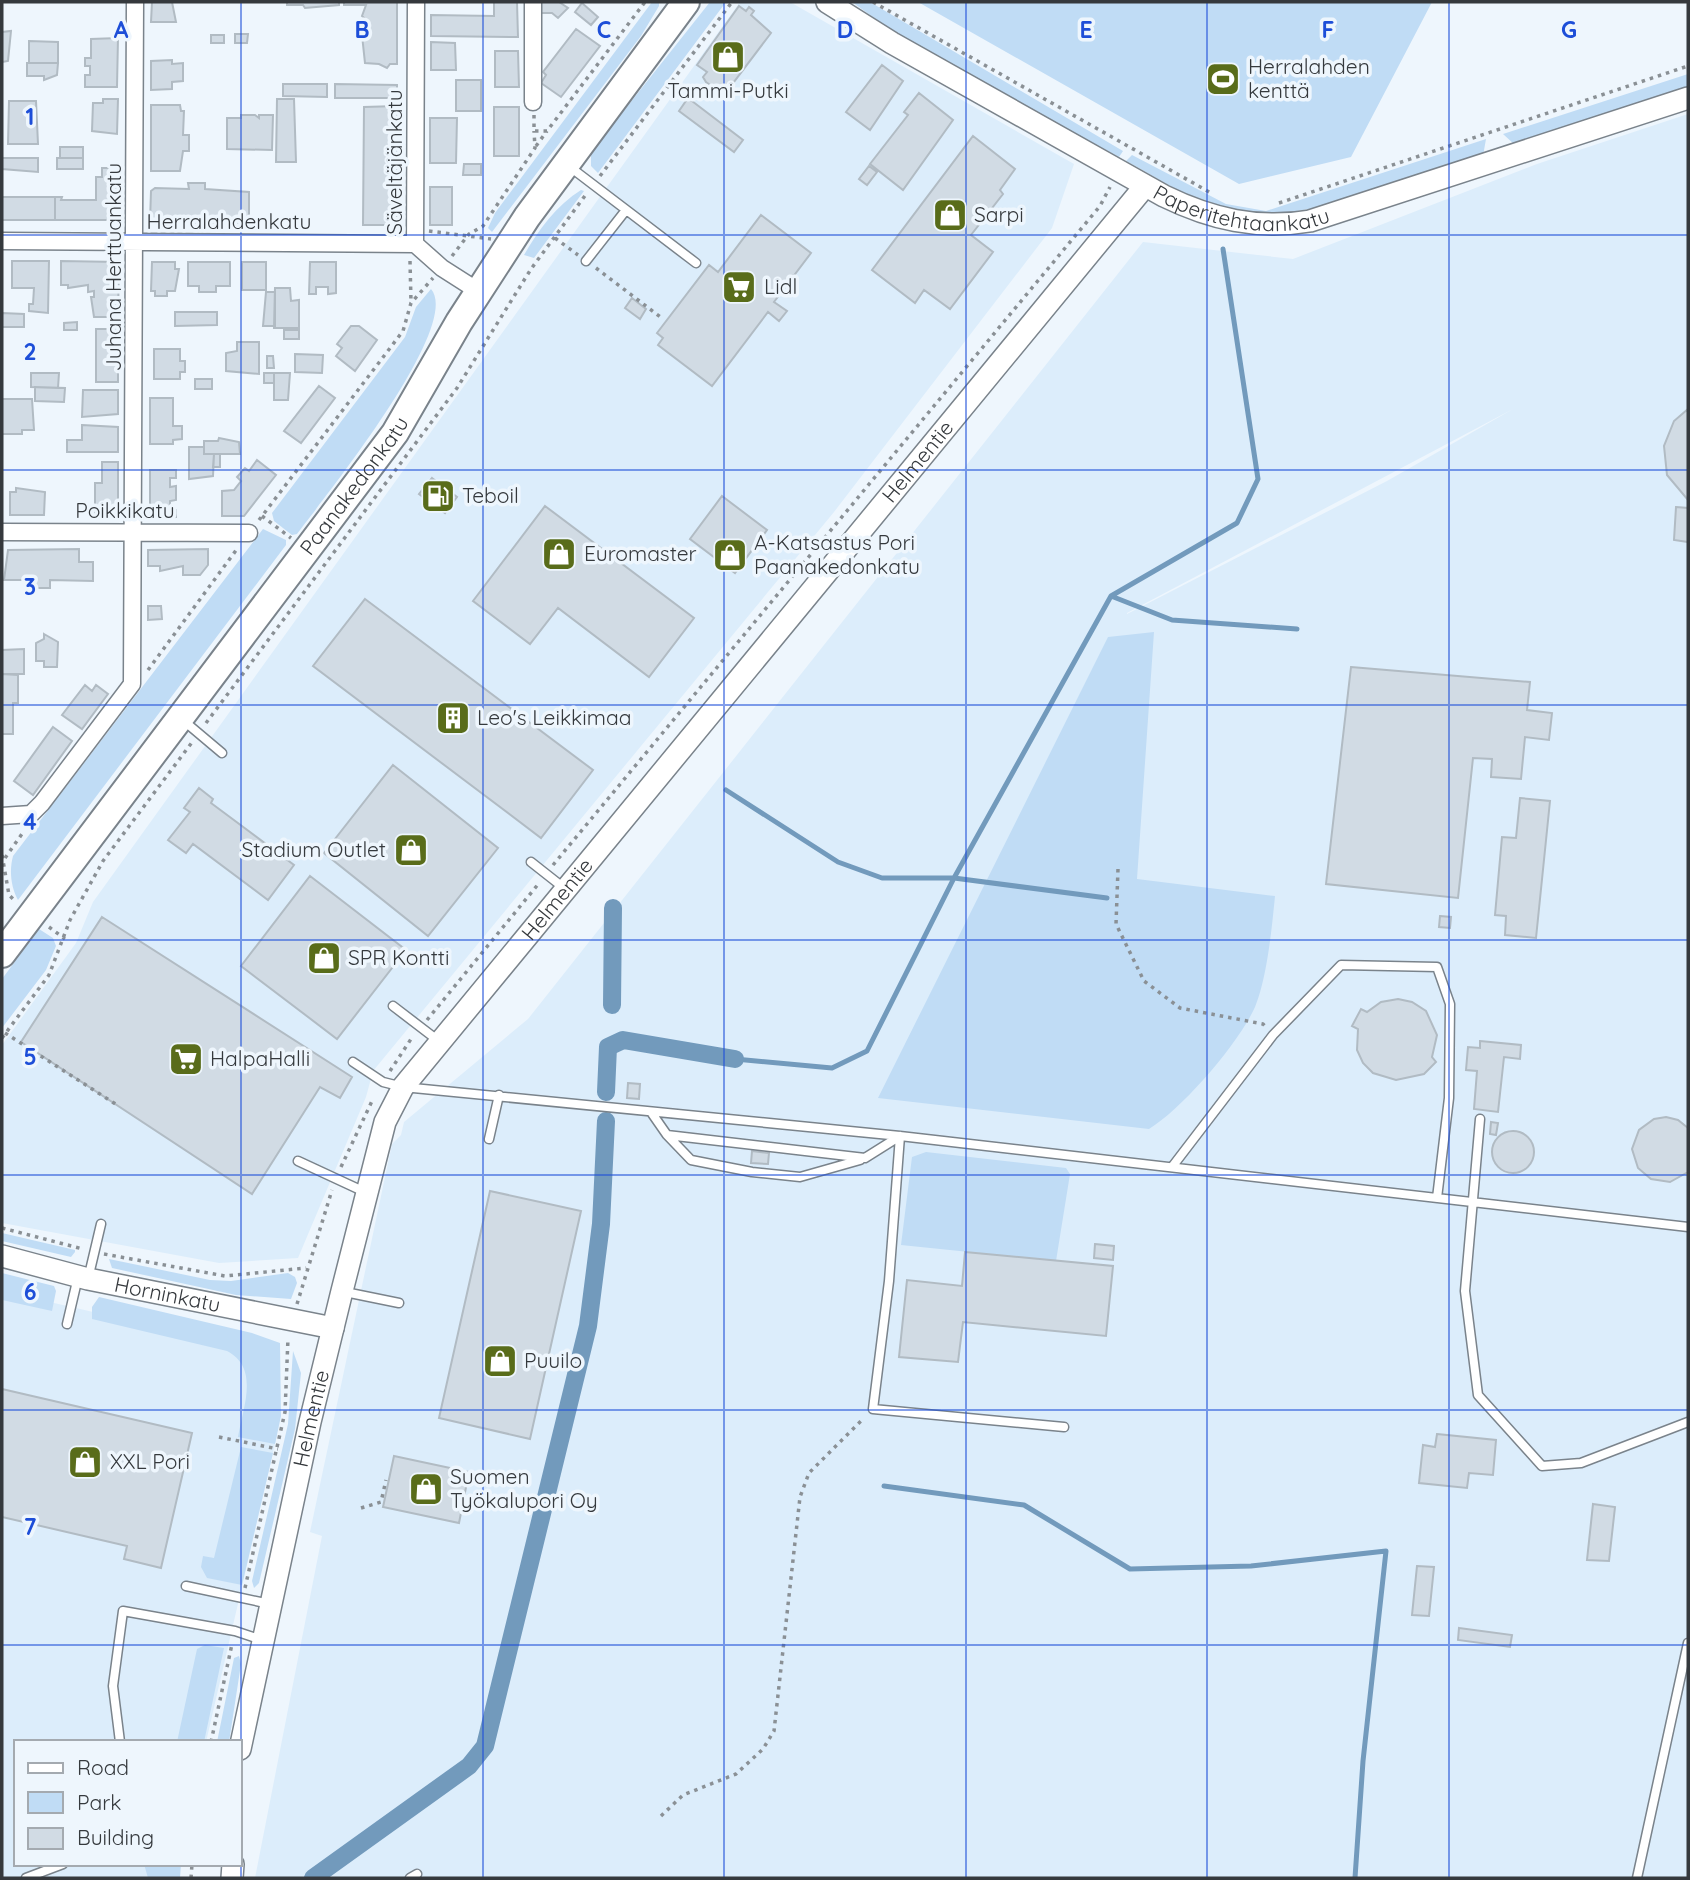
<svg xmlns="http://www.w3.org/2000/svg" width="1690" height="1880" font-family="Quicksand,sans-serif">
<rect width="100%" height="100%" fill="#eef6fd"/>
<path fill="#dcedfb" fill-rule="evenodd" d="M740 2H790L1074 164 1052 228 834 512 373 1071 366 1097 298 1258 219 1263 2 1223V1045L76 943 93 902Z
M1688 114V1878H255L322 1536 310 1532 392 1144 401 1135 404 1122 528 1019 1143 242 1293 259 1537 164ZM1513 409 1387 481 1127 614V613Z
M2 1291 219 1341 243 1354 277 1435 206 1742H16V1864H175L166 1878H2Z"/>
<path fill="#c0dcf5" d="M652 2H659V6L641 36 492 232 488 228 495 213Z
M710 2H726L598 173 591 166V152Z
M852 2H870L1123 151 1119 157 916 48Z
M918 2H1432L1351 157 1239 184Z
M1688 74V88L1515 145 1503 134Z
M1486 139 1483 156C1413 178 1294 230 1223 209 1188 199 1158 178 1126 161L1132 155 1226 204 1266 211Z
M581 190 584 191 534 258 524 255C538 230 557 205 581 190Z
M431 289C463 326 324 498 297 534L292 535 274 521 272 513 405 337 416 307Z
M263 529 286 540V545L18 900C11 887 9 871 13 856Z
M1154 632 1137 879 1275 896C1272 927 1267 979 1255 1007 1239 1043 1182 1109 1149 1129L878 1098 1108 637Z
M39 929 53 938 56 946 46 970 2 1028V979Z
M926 1152 1066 1168 1070 1174 1056 1261 901 1245 912 1157Z
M2 1233 75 1250V1252L71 1257 2 1241Z
M109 1259 210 1280 231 1281 288 1273 295 1277 297 1283 291 1299 236 1295 112 1268Z
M2 1273 54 1286 56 1291 52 1311 2 1300Z
M99 1297 252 1333 280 1343 281 1416 275 1444 238 1437C243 1407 260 1368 227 1351L92 1319V1307Z
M293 1351 301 1373 295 1429 259 1583 254 1588 252 1581 288 1424Z
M241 1447 273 1453 242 1585 207 1578 201 1567 203 1556 214 1558Z
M205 1645 224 1648 204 1742H177L197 1649Z
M239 1656 241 1664 229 1742H217L234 1658Z
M144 1864H181L180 1878H148Z"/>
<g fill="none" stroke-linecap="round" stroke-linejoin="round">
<path stroke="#729abc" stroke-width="5" d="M1111 596 1172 620 1297 629
M726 790 838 862 882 878H954L1107 898
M735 1059 832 1068 867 1051 954 878 1111 596 1237 523 1258 479 1223 249
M884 1486 1024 1505 1130 1569 1251 1566 1386 1551 1363 1761 1355 1878"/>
<path stroke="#729abc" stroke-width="18" d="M612 1005 613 908
M606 1092 608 1047 623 1040 735 1059
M313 1878 469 1766 485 1746 588 1326 601 1224 606 1121"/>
</g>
<path fill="#d1dbe4" stroke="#b1bbc3" stroke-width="2" d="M152 2H172L176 22H151Z
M287 2H339V5L305 8 303 5H287Z
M344 2H397V64H390L387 68 379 64 365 63 362 35 366 32V20L362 16 366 5H344Z
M494 2H517L518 37 431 36V15L494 16Z
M541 2H559L568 8 558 18 552 13H541Z
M582 3 598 17 591 25 575 12Z
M739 6 746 11 749 7 754 11 751 15 771 33 724 95 706 82 703 77 707 72 697 65Z
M576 29 600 46 561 97 541 83 546 75 543 72Z
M11 31 8 61 2 62V32Z
M235 34H248L247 43H235Z
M211 35H224V43H211Z
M118 38 117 87H85V75H90V66H85V58H91V39Z
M29 41 58 42V63H29Z
M431 42 455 43 456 70H431Z
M495 51H518L519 87H495Z
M172 60V64L183 63V81L172 82V89L151 90V61Z
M27 63H58L57 75 44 80V76H27Z
M882 65 903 81 870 130 846 112Z
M456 80H481V111H456Z
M283 84H327V97L283 96Z
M335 84 397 85V98H335Z
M919 93 953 120 903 190 870 164 908 115 904 112Z
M688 98 743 140 734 152 679 111Z
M103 99H118L117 134 92 131 93 103H103Z
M277 99H294L296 162H276Z
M9 101H36L38 144H8Z
M151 105H180L181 111H184L183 135H189V151H183L180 171H151Z
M397 106V225H363L364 107Z
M494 107H519V156H494Z
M241 115H255L259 118V115H273L272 150 227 149V118H241Z
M430 118H457L456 163H430Z
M973 136 1015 169 1000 190 1003 194 971 235 993 252 950 309 924 290 915 303 872 270Z
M60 147H83V158H60Z
M2 158H38V172L2 169Z
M57 158H83V169H57Z
M464 164H481V175H463Z
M869 166 877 172 867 185 859 179Z
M102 168H117V220H55V197H62L61 200H96V177H102Z
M188 183H205V189L249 192V223L150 222 151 191 155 188 189 189Z
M430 187H452V225H430Z
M2 197H55V220H2Z
M761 215 811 253 774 302 787 311 779 321 768 312 712 386 658 345 663 338 657 333 709 265 718 272Z
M12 261H49L48 313 29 311V304H33L34 288H12Z
M61 261 119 262 118 317H94L91 297H94V291L88 292V285L68 288V285H61Z
M152 262H175V269H179L175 291H167V296H155V291H151Z
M188 262H230V286H216V292H199V286H188Z
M242 262H266V290H242Z
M310 262H336V293L328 294V287H316V294H309Z
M275 288H290L291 301 299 300V328H274Z
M266 292H275V326H263Z
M632 298 646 309 640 319 625 308Z
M175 312H217V325L175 326Z
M2 313 24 314V327H2Z
M77 322V330H64V323Z
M351 326H359L377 340 355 371 336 356 342 348 337 344Z
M96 329H118V382H96Z
M284 330H299V339H284Z
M237 342H259V374L226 371V353L237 351Z
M154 349H180V361H185V372H180V379H154Z
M295 354 323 355 322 373 295 372Z
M267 356H273L274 368H267Z
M31 373H59L58 388 31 387Z
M264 373H274V383H264Z
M274 373H290L288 400H274Z
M195 379H212V389H195Z
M319 386 335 398 301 443 284 431Z
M35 387 65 388 64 402 35 401Z
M83 390H118V414L82 417Z
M150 398H173V426H182V439L173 440V444H150Z
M2 399H32L34 430H22V434H2Z
M1688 409V500L1667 475 1664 446 1674 421Z
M82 425 118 427V452H67V440H82Z
M219 438 239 442 240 454H204V441H218Z
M189 447H204V454H214L213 476 189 479Z
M214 454H220V467H213Z
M257 460 276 475 244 516H222V491L234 490 241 481 237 477 245 468 249 471Z
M102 462H118V516H95V483H102Z
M150 470H176V478H170V487L176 486V500L170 501V510H176V517L150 518Z
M432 478 457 497 445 513 419 494Z
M16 488 45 492 44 515H10V492H16Z
M722 496 767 530 735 573 690 539Z
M545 506 694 618 649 677 558 608 530 644 473 601Z
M1676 507 1688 508V542L1674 540Z
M79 549V562H93V581L50 580V588H32V580H4L8 550Z
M208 549V565L200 575H183V566L160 571V566H148V550Z
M365 599 593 770 541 838 313 666Z
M148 606H161L162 619 148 620Z
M44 634 58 642 57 667H44V661H36V643L44 639Z
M24 649V674H2V650Z
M1351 667 1530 682 1527 710 1552 713 1549 740 1525 737 1521 779 1491 777 1492 759 1473 758 1458 898 1326 884Z
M2 674 18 675V703H13V734H2Z
M85 685 92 691 96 685 108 694 82 729 62 715Z
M53 727 72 741 33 795 14 781Z
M393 765 498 848 428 936 324 853Z
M199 788 213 799 211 803 294 865 268 900 193 844 186 853 168 840 190 812 184 808Z
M1520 798 1550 801 1536 938 1505 935 1506 916 1495 915 1502 837 1516 838Z
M310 876 406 950 337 1039 241 966Z
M1440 916 1451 917 1450 928 1439 927Z
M102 917 352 1077 340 1098 320 1087 252 1194 21 1042Z
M1398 999 1412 1002 1426 1011 1437 1035 1432 1057 1436 1062 1424 1074 1396 1080 1373 1073 1363 1063 1357 1050 1358 1029 1352 1026 1361 1009 1367 1012 1381 1002Z
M1480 1041 1521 1045 1520 1059 1504 1057 1498 1112 1474 1109 1477 1071 1466 1070 1468 1047 1480 1048Z
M628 1083 640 1084 639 1099 627 1098Z
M1666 1117 1678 1120 1688 1128V1172L1670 1182 1651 1179 1638 1168 1632 1149 1639 1130 1654 1119Z
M1491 1122 1498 1123 1496 1135 1490 1134Z
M1492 1152a21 21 0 1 1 42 0a21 21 0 1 1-42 0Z
M752 1151 769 1153 768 1164 751 1163Z
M490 1191 581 1211 530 1439 439 1418Z
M1095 1244 1114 1246 1113 1260 1094 1258Z
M965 1252 1113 1266 1106 1336 963 1322 958 1362 899 1357 907 1280 962 1286Z
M2 1389 192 1433 161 1568 124 1559 127 1546 2 1517Z
M1437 1434 1496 1440 1493 1475 1469 1473 1467 1488 1419 1483 1423 1445 1435 1447Z
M394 1456 469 1472 459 1523 383 1507Z
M1593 1504 1615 1507 1609 1561 1587 1560Z
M1417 1566 1434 1567 1429 1616 1412 1615Z
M1459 1628 1512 1635 1510 1647 1458 1640Z"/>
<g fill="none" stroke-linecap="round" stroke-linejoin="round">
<g stroke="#7a838b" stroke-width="11">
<path id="service" d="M570 167 696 263
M586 261 626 210
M184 721 222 753
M531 862 564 888
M393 1006 440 1042
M353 1062 383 1082 403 1087 900 1136 1688 1227
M651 1112 667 1135 865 1158 900 1136
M1480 1119 1465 1291 1478 1395 1542 1466 1581 1463 1688 1422
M667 1135 691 1160 752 1172 800 1177 860 1160
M900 1136 889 1281 873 1409 1064 1427
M489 1139 499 1095
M298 1161 367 1193
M1172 1167 1273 1035 1341 965 1437 967 1450 1004 1449 1098 1437 1198
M88 1279 101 1224
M345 1292 399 1303
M67 1324 78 1277
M186 1586 270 1604
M120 1742 113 1686 123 1611 235 1631 262 1640
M26 1878 63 1864
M410 1878 417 1874
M1637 1878 1688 1643"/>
</g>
<g stroke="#7a838b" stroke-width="19">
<path id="minor" d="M416 2 415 244 442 268 478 291
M533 2V102
M2 241 415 244
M2 532 249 533
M2 816 31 814 42 803 132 684 135 2"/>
</g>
<g stroke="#7a838b" stroke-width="24">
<g id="tertiary">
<path id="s1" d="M827 2 892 43 1164 196C1211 219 1258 230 1310 221L1688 98"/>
<path id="s2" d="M2 1256 88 1279 333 1328"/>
<path id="s3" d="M240 1749 310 1422 342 1291 385 1122 403 1087 1145 186"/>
<path d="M232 1878 233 1864"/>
</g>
</g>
<g stroke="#7a838b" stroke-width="30">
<g id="primary">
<path id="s4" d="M2 954 395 433 459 322 527 217 686 2"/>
</g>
</g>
<path stroke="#8a9095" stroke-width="3.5" stroke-dasharray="3.5 5" stroke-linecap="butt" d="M873 2 1211 193
M534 115V131H547L645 2
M536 146 547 131
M600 176 732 2
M1279 203 1688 66
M429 231 491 239
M555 238 578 255
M452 256 469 234 483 226 535 148 534 131
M410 261 411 302
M596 268 663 319
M262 516 291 538
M259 520 403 331 411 303 433 278
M148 670 237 549
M206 723 457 388 531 269 587 193
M2 855 9 895 15 901
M5 858 24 831
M553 865 1051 265 1100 206 1110 187
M1118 869 1116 924 1144 981 1180 1008 1263 1024 1267 1028
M49 927 65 939
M427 1020 540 882
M5 1033 117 1105
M2 1038 49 975 70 920 103 861 193 741
M390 1071 413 1036
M341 1167 372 1101
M2 1228 83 1249
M104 1254 225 1276 306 1268
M297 1304 332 1190
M219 1437 278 1449
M361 1508 381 1502 386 1480
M245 1588 285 1412 288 1338
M211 1742 232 1644
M661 1816 683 1795 736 1774 763 1749 774 1731 800 1497 809 1473 864 1418
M191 1878 192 1864"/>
<use href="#service" stroke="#fff" stroke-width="8"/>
<use href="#minor" stroke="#fff" stroke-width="16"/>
<use href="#tertiary" stroke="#fff" stroke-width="21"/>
<use href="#primary" stroke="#fff" stroke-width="26"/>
</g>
<path fill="none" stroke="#1d4ed8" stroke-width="2" stroke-opacity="0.55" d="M241 2V1878M483 2V1878M724 2V1878M966 2V1878M1207 2V1878M1449 2V1878M2 235H1688M2 470H1688M2 705H1688M2 940H1688M2 1175H1688M2 1410H1688M2 1645H1688"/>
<defs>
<g id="shop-square" transform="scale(1.75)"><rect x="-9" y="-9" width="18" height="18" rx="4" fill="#596c1a" stroke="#eef6fd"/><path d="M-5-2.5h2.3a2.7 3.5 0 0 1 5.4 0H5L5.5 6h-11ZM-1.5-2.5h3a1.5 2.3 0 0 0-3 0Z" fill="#fff"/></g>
<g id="stadium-square" transform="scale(1.75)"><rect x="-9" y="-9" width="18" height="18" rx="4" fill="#596c1a" stroke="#eef6fd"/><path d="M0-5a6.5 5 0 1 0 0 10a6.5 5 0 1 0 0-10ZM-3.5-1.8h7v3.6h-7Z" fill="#fff"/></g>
<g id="supermarket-square" transform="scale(1.75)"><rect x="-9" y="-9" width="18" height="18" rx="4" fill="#596c1a" stroke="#eef6fd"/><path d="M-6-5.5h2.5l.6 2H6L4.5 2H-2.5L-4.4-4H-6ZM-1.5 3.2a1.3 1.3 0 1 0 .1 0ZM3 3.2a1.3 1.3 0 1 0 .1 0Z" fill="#fff"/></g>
<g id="fuel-square" transform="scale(1.75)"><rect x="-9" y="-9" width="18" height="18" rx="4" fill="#596c1a" stroke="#eef6fd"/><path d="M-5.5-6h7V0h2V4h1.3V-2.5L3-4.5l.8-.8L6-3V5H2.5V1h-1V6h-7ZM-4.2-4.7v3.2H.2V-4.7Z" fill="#fff"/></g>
<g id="building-square" transform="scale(1.75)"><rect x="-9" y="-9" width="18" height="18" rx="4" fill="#596c1a" stroke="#eef6fd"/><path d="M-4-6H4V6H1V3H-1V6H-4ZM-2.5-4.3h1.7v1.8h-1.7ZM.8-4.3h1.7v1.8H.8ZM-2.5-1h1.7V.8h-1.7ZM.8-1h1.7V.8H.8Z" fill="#fff"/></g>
</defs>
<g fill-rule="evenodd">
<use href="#shop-square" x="728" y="57"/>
<use href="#stadium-square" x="1223" y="79"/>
<use href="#shop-square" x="950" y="215"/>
<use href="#supermarket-square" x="739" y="287"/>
<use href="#fuel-square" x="438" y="496"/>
<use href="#shop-square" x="559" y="554"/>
<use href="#shop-square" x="730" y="555"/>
<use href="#building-square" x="453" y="718"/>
<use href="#shop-square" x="411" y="850"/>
<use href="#shop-square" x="324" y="958"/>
<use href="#supermarket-square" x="186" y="1059"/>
<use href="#shop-square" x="500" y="1361"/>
<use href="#shop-square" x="85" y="1462"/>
<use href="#shop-square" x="426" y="1489"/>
</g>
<g text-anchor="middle" stroke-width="7" stroke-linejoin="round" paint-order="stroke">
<g font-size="21" fill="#35393d" stroke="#eef6fd" text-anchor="start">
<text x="1248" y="74">Herralahden<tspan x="1248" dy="24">kenttä</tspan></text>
<text x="728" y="98" text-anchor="middle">Tammi-Putki</text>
<text x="974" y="222">Sarpi</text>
<text x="764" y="294">Lidl</text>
<text x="462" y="503">Teboil</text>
<text x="754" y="550">A-Katsastus Pori<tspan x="754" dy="24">Paanakedonkatu</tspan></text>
<text x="584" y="561">Euromaster</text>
<text x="477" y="725">Leo's Leikkimaa</text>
<text x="386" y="857" text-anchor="end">Stadium Outlet</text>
<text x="348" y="965">SPR Kontti</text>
<text x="210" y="1066">HalpaHalli</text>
<text x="524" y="1368">Puuilo</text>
<text x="110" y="1469">XXL Pori</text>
<text x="450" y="1484">Suomen<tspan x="450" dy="24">Työkalupori Oy</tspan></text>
</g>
<g font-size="21" fill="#35393d" stroke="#eef6fd">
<text transform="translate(395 162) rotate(-90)" y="7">Säveltäjänkatu</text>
<text dy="7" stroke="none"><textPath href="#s1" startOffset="469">Paperitehtaankatu</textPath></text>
<text x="229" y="229">Herralahdenkatu</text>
<text transform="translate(114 267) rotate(-90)" y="7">Juhana Herttuankatu</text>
<text dy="7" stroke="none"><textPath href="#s3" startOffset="1493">Helmentie</textPath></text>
<text dy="7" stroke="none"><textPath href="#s4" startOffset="586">Paanakedonkatu</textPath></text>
<text x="125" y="518">Poikkikatu</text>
<text dy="7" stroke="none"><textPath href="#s3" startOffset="926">Helmentie</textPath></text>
<text dy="7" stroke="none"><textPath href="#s2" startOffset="170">Horninkatu</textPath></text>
<text dy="7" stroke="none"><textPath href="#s3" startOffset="338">Helmentie</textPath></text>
</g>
</g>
<g font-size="23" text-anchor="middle" font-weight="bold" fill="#1d4ed8" stroke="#eef6fd" stroke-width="7" stroke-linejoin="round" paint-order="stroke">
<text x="121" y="38">A</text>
<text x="362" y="38">B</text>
<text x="604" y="38">C</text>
<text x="845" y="38">D</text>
<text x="1086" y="38">E</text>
<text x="1328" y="38">F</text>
<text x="1569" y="38">G</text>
<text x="30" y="125">1</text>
<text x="30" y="360">2</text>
<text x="30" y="595">3</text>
<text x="30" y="830">4</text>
<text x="30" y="1065">5</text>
<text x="30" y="1300">6</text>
<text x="30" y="1535">7</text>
</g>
<rect width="1690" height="1880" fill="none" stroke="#35393d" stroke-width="7"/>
<rect x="14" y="1740" width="228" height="126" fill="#eef6fd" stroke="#a4aab0" stroke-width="2"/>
<rect x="28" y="1763" width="35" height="10" fill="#ffffff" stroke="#a4aab0" stroke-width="2"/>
<text x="77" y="1775" font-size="21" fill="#35393d">Road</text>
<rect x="28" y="1792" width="35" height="21" fill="#c0dcf5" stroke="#a4aab0" stroke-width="2"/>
<text x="77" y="1810" font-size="21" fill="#35393d">Park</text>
<rect x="28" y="1828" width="35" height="21" fill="#d1dbe4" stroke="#a4aab0" stroke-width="2"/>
<text x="77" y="1845" font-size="21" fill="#35393d">Building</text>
</svg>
